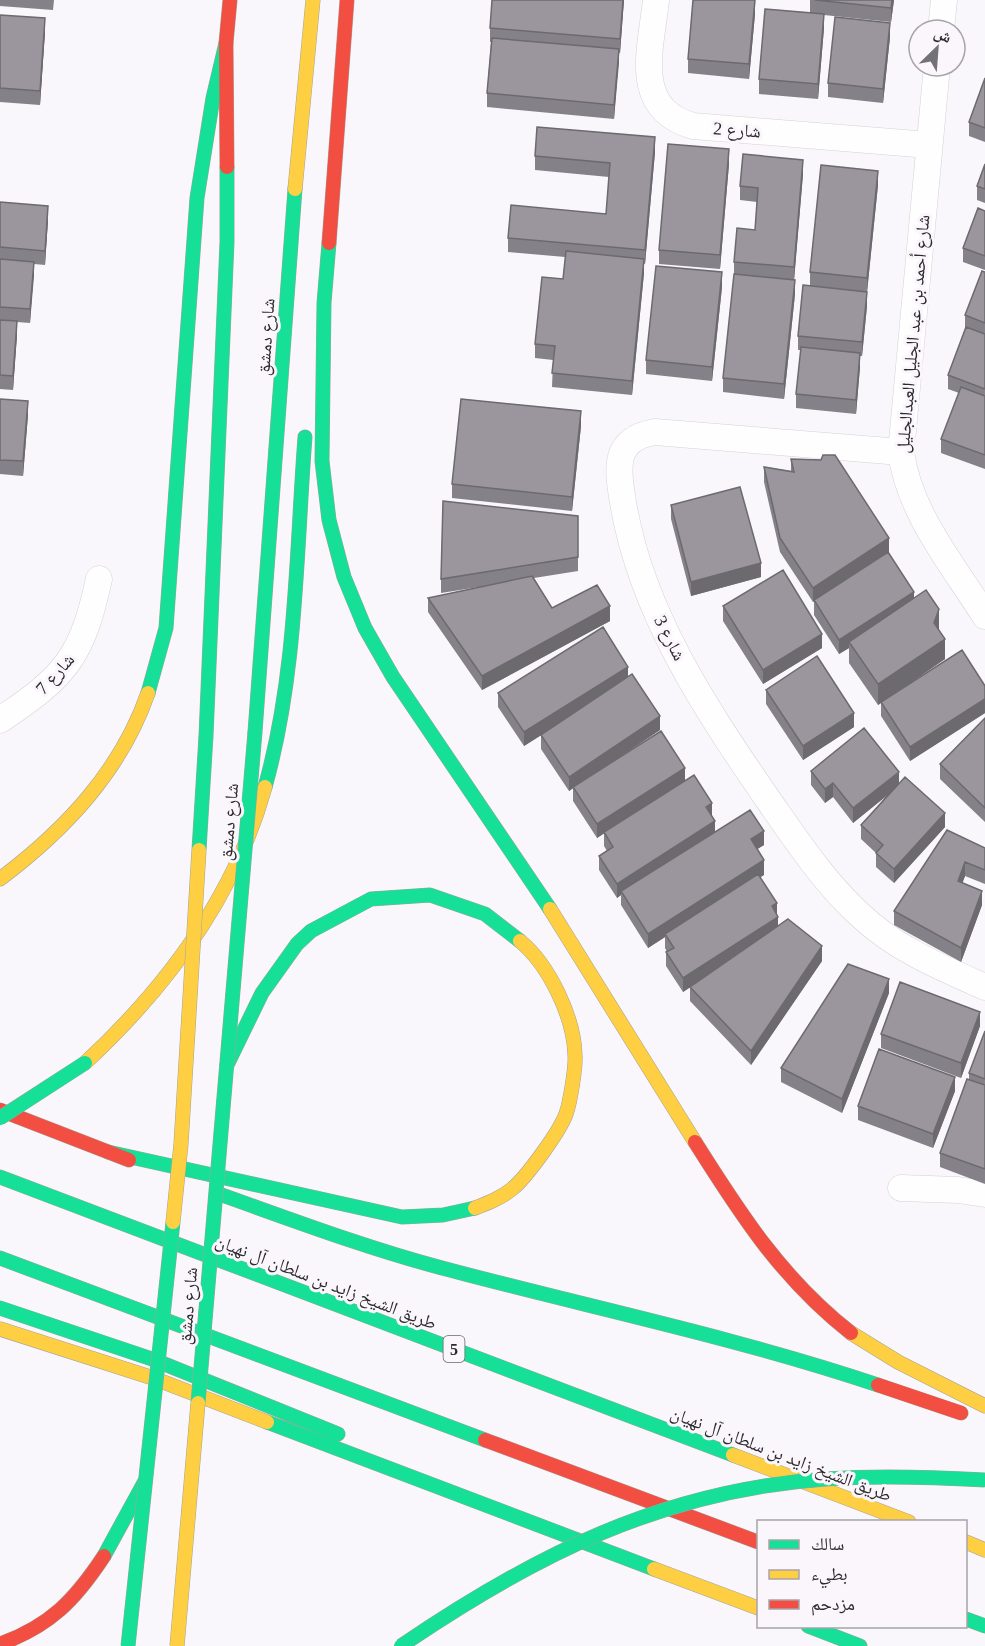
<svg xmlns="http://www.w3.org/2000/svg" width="985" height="1646" font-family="'Times New Roman','Noto Naskh Arabic',serif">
<rect width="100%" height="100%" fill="#f9f7fb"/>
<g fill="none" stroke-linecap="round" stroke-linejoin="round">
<g stroke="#d4d2d5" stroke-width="27">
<path id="street" d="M656 0C651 49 631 108 693 126L929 145
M941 30 944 0
M937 66 901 452C909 513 953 565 985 616
M901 452 655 432C613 439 617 468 623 502 641 613 707 711 769 801 797 841 824 882 860 915 896 949 940 967 985 987
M0 720C66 676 82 657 99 579
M901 1188 958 1190 985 1194"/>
</g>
<g stroke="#a5a399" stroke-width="15">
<path id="fast" d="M329 243 324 303 322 461 329 520 344 577 365 628 393 677 550 909
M148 693 166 628 197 198 213 98 226 43
M255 732 295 189
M206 736 227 242V167
M265 787C297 674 296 553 305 437
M227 1065 262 993 297 944 311 931 371 899 430 895 485 914 520 941
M108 1152 402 1217 443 1215 475 1208
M0 1177 733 1455
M222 1195C295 1221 367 1248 442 1268 588 1307 735 1337 878 1385
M0 1258 485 1440
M0 1308 152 1359 338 1434
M267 1422 654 1569
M104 1556 145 1481
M966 1619 985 1626
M808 1626 860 1646"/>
</g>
<g stroke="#a5a399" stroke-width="15">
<path id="slow" d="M295 189 313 0
M0 879C65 830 121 771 148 693
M550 909 695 1142
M85 1063C167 987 235 896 265 787
M475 1208C488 1203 501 1198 512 1189 526 1178 560 1131 566 1114 570 1103 576 1067 575 1055 574 1017 549 965 520 941
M0 1329 153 1378 267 1422
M851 1333 898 1362 985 1406
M733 1455 909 1522
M966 1542 985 1550
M654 1569 758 1608"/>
</g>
<g stroke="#a5a399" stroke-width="15">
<path id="jam" d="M227 167 226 43 230 0
M329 243 347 0
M0 1110 129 1160
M695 1142C741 1215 782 1279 851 1333
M878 1385 961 1413
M485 1440 758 1542
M0 1644C50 1626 75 1600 104 1556"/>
</g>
<use href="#street" stroke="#fefefe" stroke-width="26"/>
<use href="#fast" stroke="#16e098" stroke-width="14"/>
<use href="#slow" stroke="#ffcf43" stroke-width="14"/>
<use href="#jam" stroke="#f24e42" stroke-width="14"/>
<g stroke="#a5a399" stroke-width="15" stroke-linecap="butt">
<path id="fast-bridge" d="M199 850 206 736
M0 1118 85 1063
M198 1403 255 732
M128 1646 173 1222
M401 1646C533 1556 663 1490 826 1479 879 1475 932 1477 985 1480"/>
</g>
<g stroke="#a5a399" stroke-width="15" stroke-linecap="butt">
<path id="slow-bridge" d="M173 1222 181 1144 199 850
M177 1646 198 1403"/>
</g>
<use href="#fast-bridge" stroke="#16e098" stroke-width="14"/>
<use href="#slow-bridge" stroke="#ffcf43" stroke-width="14"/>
</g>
<path fill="#858188" d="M0 0H54L53 10 0 6Z
M624 0 620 53H619L614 119 487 107V93L491 42H490V28Z
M810 0H894L891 22 824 15V28L818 99 759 94V79L810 13Z
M755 14 749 79 688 73V59Z
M0 15 45 32 40 105 0 102Z
M890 37 883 103 828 97V83Z
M985 78V142L969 136V122Z
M655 152 645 264H644V273L632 395 552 387 553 360 535 358V344L563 279 565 257 508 252V238L606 214 609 177 535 170V156Z
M729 164 720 269 659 264V250Z
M985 164V203L977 200V186Z
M803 174 794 280 795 294 784 399 723 392V378L734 274V262L755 230 757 202 740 200V186Z
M878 185 867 292V306L862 356H860V367L856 414 796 408V394L801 350H798V336L810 285V272Z
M0 202 48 220 45 265 34 264 30 323 17 322V335L13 390 0 389Z
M985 211V270L963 262V248Z
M985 272V469L941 453V439L959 393 948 389V375L965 329V315Z
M722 287 712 381 646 374V360Z
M0 399 28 415 23 476 0 474Z
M581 426 572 511 452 498V484Z
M791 459 889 553 914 598 939 630 945 659 916 679 985 686V713L910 761 881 716V703L878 705 849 663V648L839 654 814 615V601L813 602 780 552 764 482V467L791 471Z
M671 505 761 577 691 596 671 519Z
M578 516V571L534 578 552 608 610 621 482 690 428 612V598L479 587 441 593V579Z
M723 606 822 648 763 684 723 621Z
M628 677 660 730 621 756 685 780 712 816 715 832 764 845 757 849 764 875 760 877 777 914 778 926 822 961 751 1065 690 1001V987L683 992 666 966V952H667L665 948V937L648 948 621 905V895L617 898 599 870V856L607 851 604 846V833L597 838 573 801V788L569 791 541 749V735L524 746 498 707V693Z
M766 690 854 727 803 760 766 704Z
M985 718V822L940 779V764Z
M811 771 899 783 945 827 894 883 876 867V853L861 839V825L888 794 853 823 833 797 825 803 811 785Z
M985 848V884L965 876 962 883 982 905 961 962 894 925V911Z
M889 993 842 1113 781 1082V1068Z
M980 1026 961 1078 881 1048V1034Z
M985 1031V1184L940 1167V1153L969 1080V1073Z
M955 1091 933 1148 858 1120V1106Z"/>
<path fill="#6c696f" d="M623 0H624L620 53V39Z
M755 0V14L749 79V64Z
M892 0H894L891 22V8Z
M824 14V28L818 99V84Z
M45 18V32L40 105V91Z
M890 23V37L883 103V89Z
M619 49V63L614 119V105Z
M655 137V152L645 264V250Z
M729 149V164L720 269V255Z
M803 160V174L794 281V267Z
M878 171V185L867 292V278Z
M48 206V220L45 265V251Z
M644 259V273L632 395V381Z
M34 262V276L30 323V309Z
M722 272V287L712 381V367Z
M795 280V294L784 399V384Z
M867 292V306L862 356V342Z
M17 321V335L13 390V376Z
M860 353V367L856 414V400Z
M28 401V415L23 476V461Z
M581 411V426L572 511V497Z
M889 538V553L813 602V588Z
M761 563V577L691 596V582Z
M914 592V606L849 642V648L839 654V640Z
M610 606V621L482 690V676Z
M939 609V630L934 623Z
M822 634V648L763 684V670Z
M945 639V659L878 705V684Z
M628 667V681L524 746V732Z
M985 699V713L910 761V747Z
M854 713V727L803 760V746Z
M660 716V730L569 791V777Z
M685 768V782L597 838V824Z
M899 772V786L853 823V808Z
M833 783V797L825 803V789Z
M712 803V817L706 807Z
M945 813V827L894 883V869Z
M715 821V835L621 891V895L617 898V884Z
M764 831V845L751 853V839Z
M764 860V875L666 936 665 934V937L648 948V934Z
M965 862V876L958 896V881Z
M982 891V905L961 962V948Z
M777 903V917L772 906Z
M778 917V931L683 992V978Z
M822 946V961L751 1065V1051Z
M889 979V993L842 1113V1099Z
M980 1012V1026L961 1078V1063Z
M955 1077V1091L933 1148V1134Z"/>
<path fill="#9b969e" stroke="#6c696f" stroke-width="1.5" d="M492 0H623L620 39 490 28Z
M693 0H755L749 64 688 59Z
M815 0H892L891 8Z
M765 9 824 14 818 84 759 79Z
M0 15 45 18 40 91 0 88Z
M835 17 890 23 883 89 828 83Z
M492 38 619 49 614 105 487 93Z
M985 78V128L969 122Z
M537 127 655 137 645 250 508 238 511 205 606 214 610 163 535 156Z
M668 144 729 149 720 255 659 250Z
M743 154 803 160 794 267 734 262 737 228 755 230 758 188 740 186Z
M985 164V189L977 186Z
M821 165 878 171 867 278 810 272Z
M0 202 48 206 45 251 0 247Z
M978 208 985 211V256L963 248Z
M566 251 644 259 632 381 552 373 555 346 535 344 542 277 563 279Z
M0 259 34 262 30 309 0 307Z
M656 266 722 272 712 367 646 360Z
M982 271 985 272V323L965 315Z
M734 274 795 280 784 384 723 378Z
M803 285 867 292 862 342 798 336Z
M0 320 17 321 13 376 0 375Z
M966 327 985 334V389L948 375Z
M801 347 860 353 856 400 796 394Z
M961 387 985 396V455L941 439Z
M0 399 28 401 23 461 0 460Z
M461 399 581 411 572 497 452 484Z
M823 455H835L889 538 813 588 780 538 764 467 794 472 791 459 821 460Z
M740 487 761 563 691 582 671 505Z
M443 501 578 516V557L441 579Z
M888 552 914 592 839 640 814 600Z
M783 570 822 634 763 670 723 606Z
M532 576 552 608 597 585 610 606 482 676 428 598Z
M926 590 939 609 934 623 945 639 878 684 849 642Z
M603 627 628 667 524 732 498 693Z
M962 650 985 686V699L910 747 881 702Z
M817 656 854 713 803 746 766 690Z
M632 674 660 716 569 777 541 735Z
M985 718V808L940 764Z
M864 728 899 772 853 808 833 783 825 789 811 771Z
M661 731 685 768 597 824 573 787Z
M694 775 712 803 706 807 715 821 617 884 599 856 613 847 604 832Z
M905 777 945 813 894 869 876 853 883 845 861 825Z
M750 810 764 831 751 839 764 860 648 934 621 891Z
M947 830 985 848V870L965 862 958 881 982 891 961 948 894 911Z
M758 874 777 903 772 906 778 917 683 978 666 952 674 948 665 934Z
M788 919 822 946 751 1051 690 987Z
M848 964 889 979 842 1099 781 1068Z
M900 982 980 1012 961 1063 881 1034Z
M985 1031V1079L969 1073Z
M879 1049 955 1077 933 1134 858 1106Z
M967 1079 985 1085V1169L940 1153Z"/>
<g text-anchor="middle" stroke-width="6" stroke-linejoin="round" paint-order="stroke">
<rect fill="#faf6fc" stroke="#69676a" stroke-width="1.5" x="443.5" y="1336" width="21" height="26" rx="4.5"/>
<g font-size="16" font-weight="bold" fill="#2b2a2c">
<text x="454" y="1355">5</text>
</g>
<g font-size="18" fill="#2b2a2c" stroke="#faf6fc">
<text transform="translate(737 130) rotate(4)" y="6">شارع 2</text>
<text transform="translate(913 334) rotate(-85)" y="6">شارع أحمد بن عبد الجليل العبدالجليل</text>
<text transform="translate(266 337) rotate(-86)" y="6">شارع دمشق</text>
<text transform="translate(670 638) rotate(63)" y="6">شارع 3</text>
<text transform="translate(55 674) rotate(-48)" y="6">شارع 7</text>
<text transform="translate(229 822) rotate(-85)" y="6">شارع دمشق</text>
<text transform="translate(326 1282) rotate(21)" y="6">طريق الشيخ زايد بن سلطان آل نهيان</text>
<text transform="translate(188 1306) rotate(-85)" y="6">شارع دمشق</text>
<text transform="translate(781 1454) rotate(21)" y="6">طريق الشيخ زايد بن سلطان آل نهيان</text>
</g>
</g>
<rect x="757" y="1520" width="210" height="108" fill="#faf6fc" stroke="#a7a4a9" stroke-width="1.5"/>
<rect x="769" y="1540" width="30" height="9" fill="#16e098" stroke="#a7a4a9" stroke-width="1.5"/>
<text x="811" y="1550" font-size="18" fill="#2b2a2c">سالك</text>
<rect x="769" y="1570" width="30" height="9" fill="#ffcf43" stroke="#a7a4a9" stroke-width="1.5"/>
<text x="811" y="1580" font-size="18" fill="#2b2a2c">بطيء</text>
<rect x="769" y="1600" width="30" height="9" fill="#f24e42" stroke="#a7a4a9" stroke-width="1.5"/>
<text x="811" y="1610" font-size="18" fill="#2b2a2c">مزدحم</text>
<g transform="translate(937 48) rotate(25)"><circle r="28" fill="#faf6fc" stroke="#a7a4a9" stroke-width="1.5"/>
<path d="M0-4.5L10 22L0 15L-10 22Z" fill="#737274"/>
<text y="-9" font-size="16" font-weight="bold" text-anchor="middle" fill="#2b2a2c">ش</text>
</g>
</svg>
